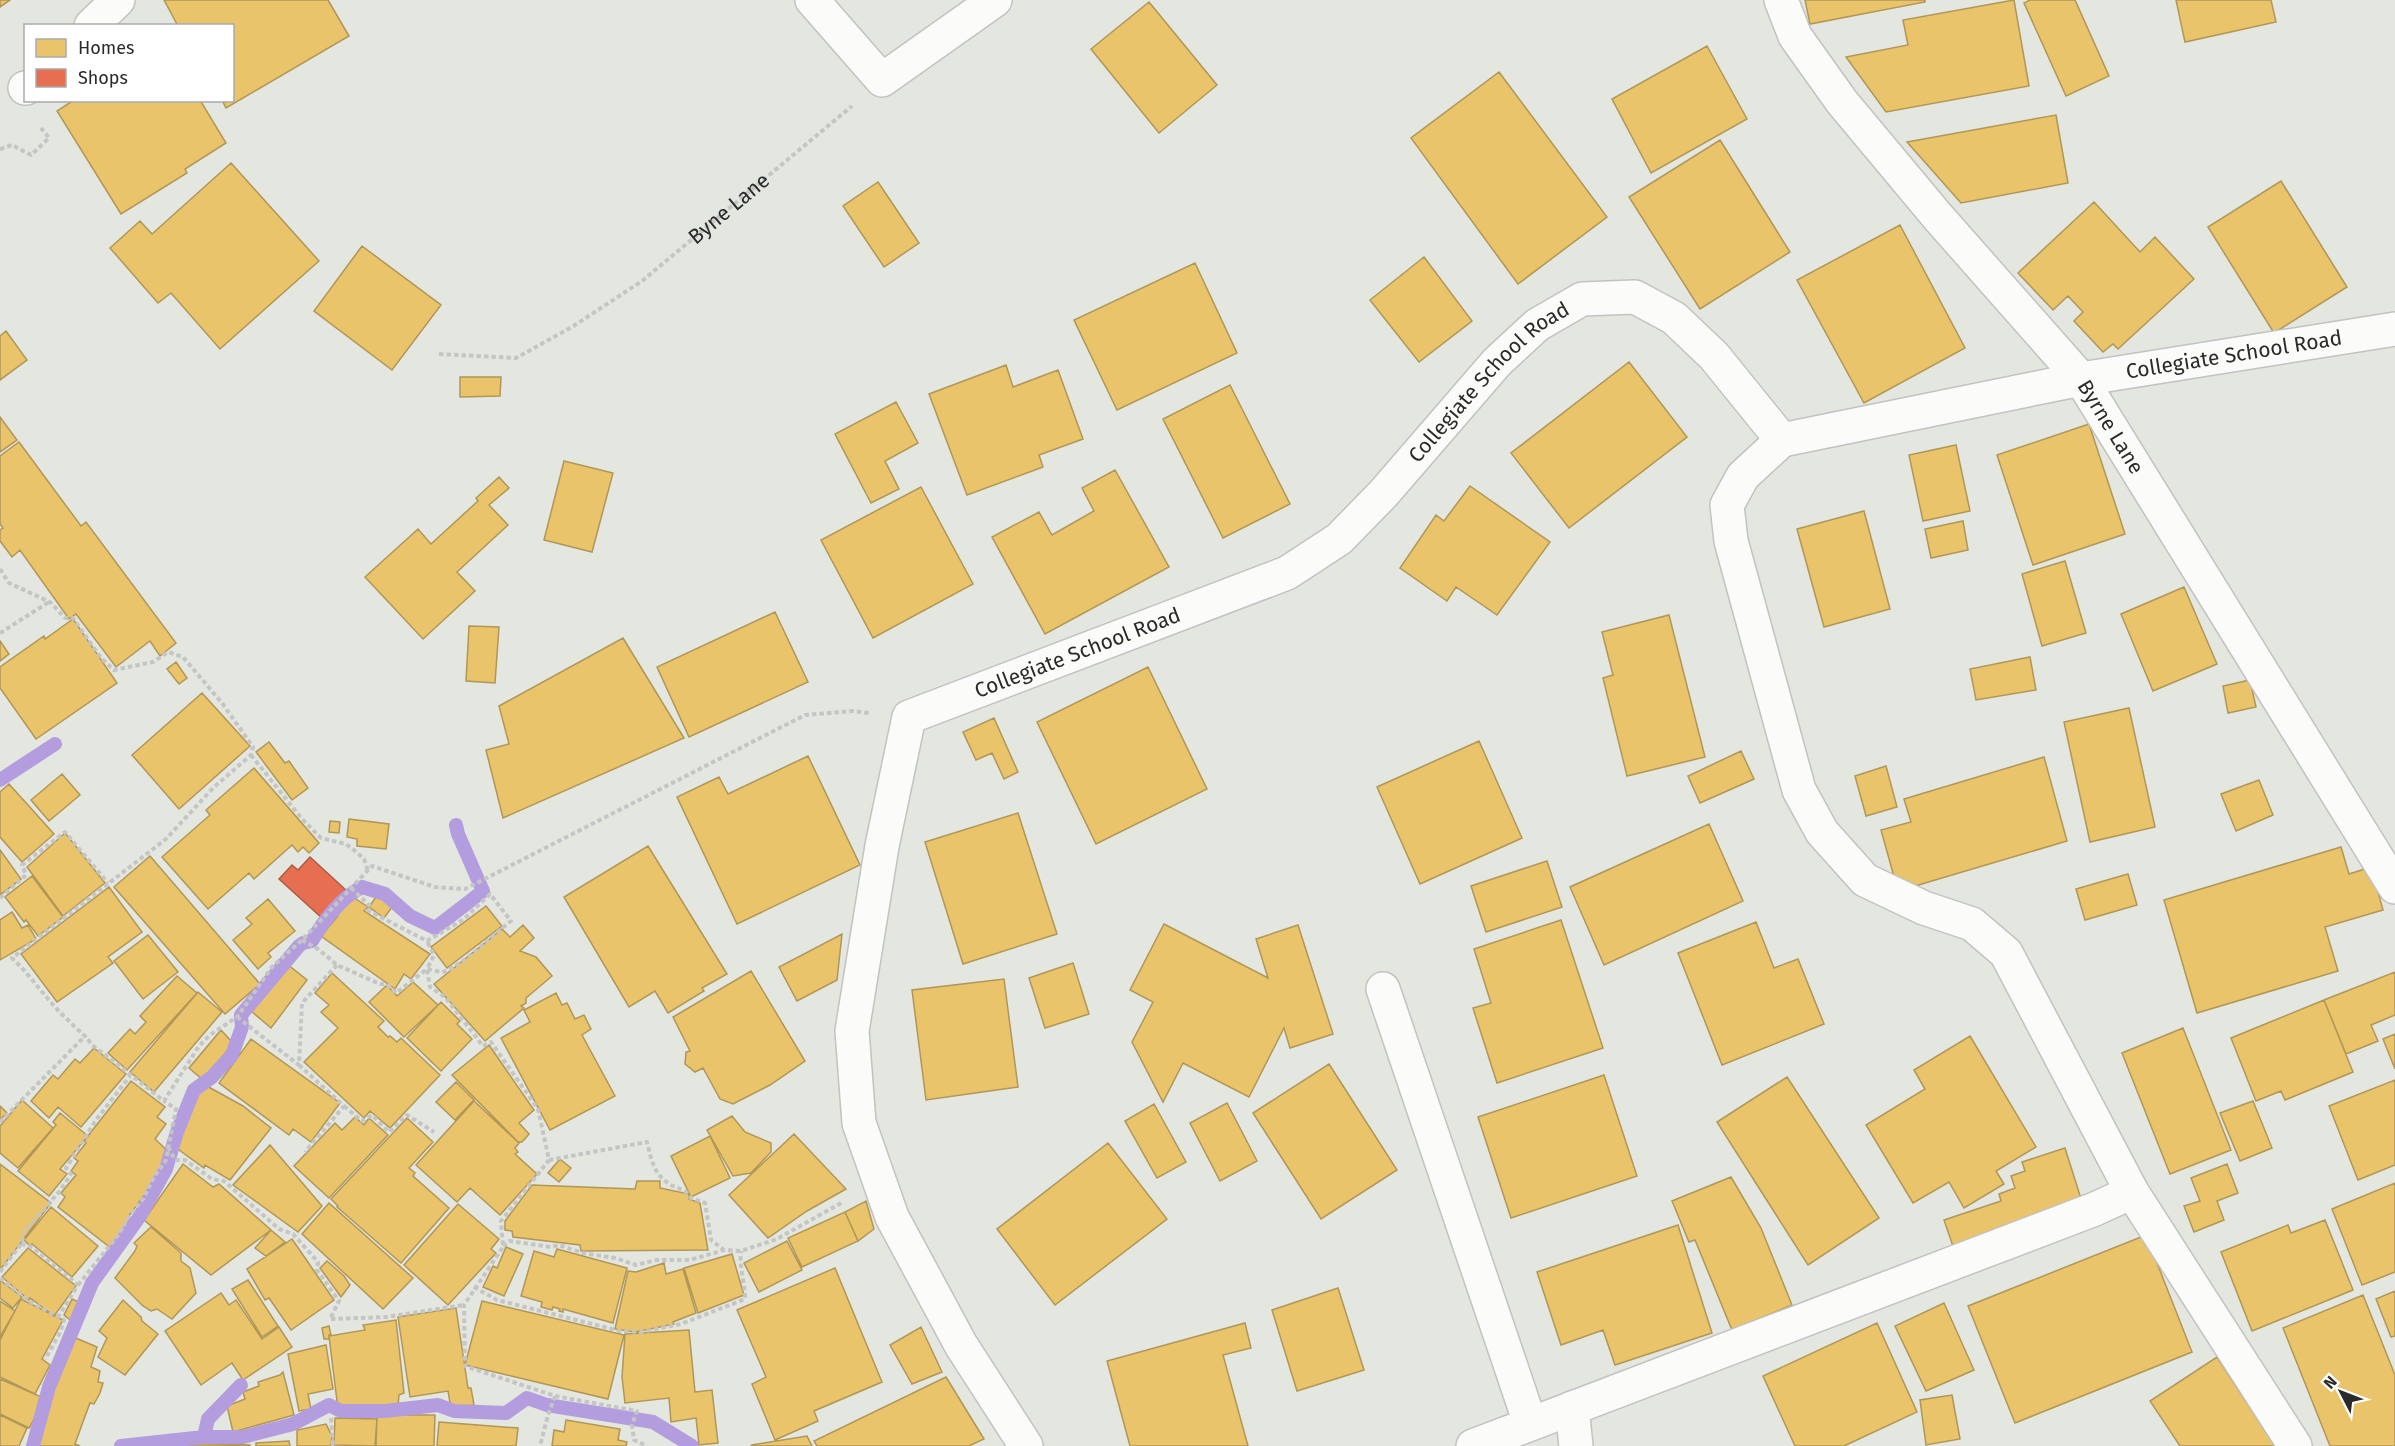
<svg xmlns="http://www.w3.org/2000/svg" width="2395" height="1446" font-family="'Fira Sans',sans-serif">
<rect width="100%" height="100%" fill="#e3e7e0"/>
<path fill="#e9c46a" stroke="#b09657" stroke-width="1.5" d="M0 0H10L0 7Z
M164 0H328L349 36 226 108 222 100H232V26H178Z
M1805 0H1925V2L1810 24Z
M2014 0 2029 86 1886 112 1846 57 1908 45 1903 20Z
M2030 0H2075L2109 76 2066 96 2024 3Z
M2176 0H2271L2276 22 2185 42Z
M1149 2 1217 85 1159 133 1091 49Z
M1707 46 1747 119 1651 173 1612 99Z
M1499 72 1607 217 1518 284 1411 138Z
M74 100H200L226 143 185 169 187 173 121 214 57 111Z
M2056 115 2068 183 1961 203 1907 142Z
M1720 140 1790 252 1700 309 1629 197Z
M231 163 319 261 220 349 171 293 158 303 110 248 140 221 152 234Z
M2281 181 2347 287 2274 333 2208 227Z
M878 182 919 243 884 267 843 206Z
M2094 202 2140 252 2155 237 2194 279 2118 349 2113 344 2103 352 2074 321 2083 312 2068 296 2053 310 2018 273Z
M1900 225 1965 348 1864 403 1797 280Z
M362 246 441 305 392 370 314 311Z
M1424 257 1472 321 1419 362 1370 300Z
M1195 263 1237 353 1117 410 1074 320Z
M6 331 27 360 0 380V336Z
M1629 362 1687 437 1569 528 1511 453Z
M1006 365 1013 387 1058 370 1083 439 1039 455 1043 467 967 495 929 394Z
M460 377H501L500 396 460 397Z
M1230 385 1290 504 1223 538 1163 419Z
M896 402 918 443 885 461 899 489 871 503 835 434Z
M0 417 17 440 0 452Z
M2089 424 2125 534 2033 565 1997 455Z
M19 442 81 526 86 522 176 643 160 656 150 641 116 667 76 614 69 619 20 550 12 557 0 541V530L3 528 0 524V456Z
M1956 445 1970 511 1923 521 1909 455Z
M564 461 613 473 592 552 544 540Z
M1115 470 1169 567 1045 634 992 537 1039 512 1052 535 1094 511 1082 488Z
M499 477 509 488 489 505 508 525 457 572 475 591 423 639 365 577 418 529 431 544 478 501 476 498Z
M1470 486 1550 542 1497 615 1456 587 1447 601 1400 568 1436 515 1444 521Z
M921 487 973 584 873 638 821 540Z
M1864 511 1890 609 1824 627 1797 529Z
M1963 521 1968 550 1931 558 1925 529Z
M2065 561 2086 633 2042 646 2022 574Z
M2184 587 2217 664 2153 691 2121 614Z
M775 612 808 682 689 737 657 667Z
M1669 615 1705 757 1627 776 1603 678 1613 675 1602 632Z
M73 619 117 683 36 739 0 688V667L44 636 45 639Z
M469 626 499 627 495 683 466 681Z
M623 638 684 738 503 818 486 750 509 744 499 706Z
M0 641 9 654 0 661Z
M2030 657 2036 690 1976 700 1970 669Z
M176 662 187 678 179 684 167 669Z
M1148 667 1207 789 1096 844 1037 722Z
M2250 680 2256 707 2228 713 2223 686Z
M202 693 250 746 179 809 132 755Z
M2129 708 2155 827 2090 842 2064 722Z
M994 718 1018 772 1004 779 992 753 976 760 963 732Z
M1479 741 1522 838 1420 884 1377 787Z
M269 742 285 763 289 761 308 788 292 800 256 752Z
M1741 751 1754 779 1700 803 1688 776Z
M808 756 860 865 737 924 677 797 719 777 728 794Z
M2044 757 2067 841 1898 891 1881 830 1911 822 1904 799Z
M1886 766 1897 807 1866 816 1855 776Z
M254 768 319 843 309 853 303 847 298 852 292 845 254 879 249 873 208 909 162 857 210 815 206 810Z
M62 774 80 795 49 821 31 800Z
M2259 780 2273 815 2236 831 2221 794Z
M9 784 54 834 22 862 0 837V792Z
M1018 813 1057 934 963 964 925 842Z
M349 819 389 824 386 849 357 846V839L347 837Z
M330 821 340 822 339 833 329 832Z
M1709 824 1743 901 1604 965 1570 887Z
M65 833 105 883 63 916 27 867Z
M648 846 727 974 702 988 704 991 668 1013 655 991 629 1007 564 897Z
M2341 847 2349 874 2371 867 2383 910 2325 927 2338 971 2197 1013 2164 900Z
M0 850 21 879 0 895Z
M150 856 260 984 225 1014 114 887Z
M1547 861 1562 907 1486 932 1471 886Z
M2128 874 2137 905 2085 920 2076 889Z
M32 876 63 917 38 936 26 920 24 922 5 897Z
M109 887 142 932 108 957 113 963 57 1002 21 954Z
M378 894 393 906 384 918 369 907Z
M350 895 368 907 364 911 430 954 411 979 404 974 395 989 321 936 338 916 335 914Z
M268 899 295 931 268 953 271 957 258 969 233 940 252 924 246 918Z
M486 906 502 926 447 968 431 947Z
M12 912 22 928 28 925 36 939 0 960V920Z
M1561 920 1603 1048 1497 1083 1473 1008 1491 1003 1474 949Z
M1756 922 1774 968 1798 959 1824 1024 1722 1065 1678 953Z
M1164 924 1268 978 1256 939 1298 925 1333 1034 1290 1048 1284 1028 1249 1097 1183 1063 1163 1102 1132 1042 1153 1002 1130 990Z
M523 925 534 938 520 951 536 957 552 976 526 998V1003L521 1006 524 1008 485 1041 434 984 502 929 510 937Z
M842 934 837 980 797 1001 779 967Z
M148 935 178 972 143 999 114 961Z
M1073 963 1089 1014 1045 1028 1029 978Z
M287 964 307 980 271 1028 251 1011Z
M751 971 805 1061 770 1085 733 1104 720 1099 703 1068 695 1072 685 1064 686 1052 690 1051 673 1017Z
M2395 972V1015L2371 1025 2378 1041 2346 1054 2324 1000Z
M332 973 384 1021 378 1027 388 1037 390 1036 397 1042 401 1038 440 1075 390 1128 370 1111 364 1118 304 1062 338 1028 321 1012 329 1005 315 993Z
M177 976 197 993 127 1070 108 1053 130 1029 135 1034 146 1022 140 1016Z
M1004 979 1018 1087 926 1100 912 990Z
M413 982 438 1005 404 1037 369 1002 387 985 397 996Z
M198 992 222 1012 154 1092 130 1072Z
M556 993 562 1005 567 1003 575 1019 584 1015 591 1029 582 1035 615 1096 550 1130 501 1038 530 1022 524 1010Z
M2324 1000 2353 1072 2285 1100 2281 1091 2256 1101 2231 1038Z
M441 1002 460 1021 457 1024 472 1039 441 1071 407 1038Z
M2183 1028 2231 1150 2170 1174 2122 1053Z
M221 1030 233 1043 204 1081 189 1068Z
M2395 1034V1069L2383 1039Z
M1970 1036 2036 1147 1996 1171 2004 1184 1964 1208 1949 1182 1913 1203 1866 1125 1925 1089 1914 1070Z
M251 1039 340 1103 311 1142 293 1129 289 1135 219 1083Z
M489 1045 534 1110 519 1123 529 1134 522 1142H518L452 1075Z
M94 1048 126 1074 81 1127 58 1107 49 1118 31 1101 53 1075 58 1079 75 1059 80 1063Z
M1329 1064 1397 1170 1321 1219 1253 1113Z
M1604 1075 1637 1176 1511 1218 1478 1117Z
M1787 1077 1879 1218 1808 1265 1717 1122Z
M2395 1080V1165L2358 1180 2329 1106Z
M131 1081 165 1107 157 1117 166 1124 155 1139 173 1156 128 1217 137 1224 116 1252 58 1207 65 1197 61 1193 76 1175 71 1171 78 1161 74 1158 86 1143 84 1141Z
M456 1082 474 1100 455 1120 436 1102Z
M205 1085 243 1106 271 1128 230 1180 205 1165 204 1168 175 1147 200 1089Z
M22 1100 53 1128 18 1168 0 1153V1126Z
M474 1101 519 1143 515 1148 518 1152 515 1154 537 1174 500 1215 470 1188 457 1202 416 1165Z
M2253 1101 2272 1148 2240 1161 2220 1113Z
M1227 1103 1257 1161 1220 1181 1190 1123Z
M1154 1104 1186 1162 1157 1178 1125 1121Z
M0 1106 7 1113 0 1120Z
M60 1113 88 1136 60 1169 67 1174 49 1196 18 1171 56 1125 53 1122Z
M732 1116 745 1132 771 1143V1152L751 1173 733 1176 707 1130Z
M355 1117 364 1125 369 1118 388 1135 329 1198 294 1166 335 1123 342 1130Z
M407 1118 433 1142 409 1168 415 1173 413 1176 449 1208 401 1263 337 1207 338 1206 331 1199Z
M794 1134 846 1189 807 1211 768 1238 729 1195Z
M710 1136 730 1178 691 1197 671 1156Z
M1108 1143 1167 1219 1055 1305 997 1229Z
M270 1145 322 1206 298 1232 233 1185Z
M2065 1148 2083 1205 1956 1255 1944 1220 2001 1201 1999 1194 2015 1188 2011 1176 2025 1171 2022 1162Z
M560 1159 571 1168 559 1182 548 1173Z
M0 1164 51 1203 0 1270Z
M183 1164 213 1187 219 1184 271 1230 211 1275 144 1220Z
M2227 1164 2238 1193 2217 1201 2224 1220 2194 1232 2184 1206 2200 1201 2191 1178Z
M1731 1177 1761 1228 1792 1305 1732 1330 1695 1240 1689 1242 1672 1201Z
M637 1181H660V1188L689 1194V1199L700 1203 708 1250 581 1251 580 1245 513 1237 512 1231 505 1230V1221L532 1185 635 1189Z
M2395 1183V1272L2362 1285 2332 1209Z
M866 1201 874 1229 858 1241 845 1212Z
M329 1203 413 1278 383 1309 302 1234Z
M458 1204 499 1239 491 1249 496 1253 448 1305 404 1265Z
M51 1207 98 1246 72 1277 32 1244 30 1246 24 1240Z
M845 1212 858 1241 802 1267 788 1238Z
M2325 1220 2353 1290 2252 1331 2221 1252 2288 1225 2291 1233Z
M1678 1225 1712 1333 1615 1365 1603 1330 1561 1345 1537 1272Z
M151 1227 181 1253V1261L190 1268 196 1293 172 1319 157 1309 151 1311 143 1306 115 1278 135 1251 137 1246 134 1243Z
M271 1230 285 1242 266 1256 255 1248Z
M2146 1235 2192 1352 2015 1423 1968 1306Z
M292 1239 334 1300 291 1330 269 1298 265 1300 247 1269Z
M787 1241 802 1270 759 1292 744 1263Z
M506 1247 523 1254 504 1296 483 1287 493 1266 497 1268Z
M28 1248 76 1286 54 1316 30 1298 29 1300 2 1277Z
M557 1249 627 1268 613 1323 563 1309V1312L559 1311 560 1309 553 1307 552 1310 541 1307 542 1302 521 1296 534 1251 554 1257Z
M732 1254 744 1295 698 1313 684 1268Z
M327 1261 344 1276 350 1285 341 1297 320 1268Z
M664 1263 666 1274 683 1269 696 1313 673 1322 674 1324 655 1328 635 1332 615 1329 628 1271 636 1272Z
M835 1268 882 1382 814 1411 818 1421 775 1440 752 1384 766 1377 737 1310Z
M0 1280 22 1297 13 1308 0 1298Z
M248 1280 278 1326 262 1337 232 1289Z
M1338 1288 1364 1370 1297 1391 1272 1310Z
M2395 1291V1336L2391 1337 2376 1299Z
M221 1293 229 1305 236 1300 262 1339 279 1327 292 1347 243 1380 232 1363 201 1385 165 1331Z
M2363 1295 2395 1375V1446H2330L2283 1328Z
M21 1299 63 1320 42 1359 50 1365 35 1394 0 1377V1340Z
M72 1299 81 1303 70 1320 64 1315Z
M123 1300 141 1317 142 1321 158 1334 125 1375 98 1357 107 1338 99 1331Z
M0 1301 15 1311 0 1337Z
M482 1301 624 1335 608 1399 465 1365Z
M1944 1303 1974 1370 1926 1391 1895 1326Z
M456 1308 468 1388H471L474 1405 451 1409 448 1391 410 1397 398 1317Z
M396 1320 404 1393 399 1395 398 1406 338 1409 329 1336 365 1330 363 1325Z
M1245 1323 1251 1348 1223 1355 1248 1446H1130L1107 1361Z
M1877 1323 1917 1412 1844 1446H1795L1763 1376Z
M329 1326 331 1335H329V1339H324L322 1328Z
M921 1327 942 1372 912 1384 890 1345Z
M689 1330 695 1392 712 1390 718 1443 699 1445 696 1418 671 1422 669 1398 625 1403 622 1377 625 1334Z
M71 1336 97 1347 91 1367 100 1371 98 1382 103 1383 100 1393 94 1404 90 1403 84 1419 75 1444 80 1446H37L43 1421 41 1418Z
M326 1345 333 1389 308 1394 311 1409 299 1411 288 1354Z
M2217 1357 2275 1446H2180L2150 1401Z
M283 1372 294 1415 233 1432 227 1406 245 1399 243 1392 259 1386 258 1382 280 1375Z
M946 1377 984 1439 969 1446H817L814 1441Z
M0 1379 46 1399 29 1428 0 1414Z
M1952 1395 1960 1439 1926 1445 1920 1400Z
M0 1415 27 1428 19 1446H0Z
M377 1415H435L434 1446H376Z
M335 1418 377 1419 375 1446 334 1445Z
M566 1420 620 1429 618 1440 627 1442 626 1446H552L554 1430 564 1432Z
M439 1422 518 1428 516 1446H437Z
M326 1424 332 1436 331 1446H297V1430Z
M807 1436 812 1446H751L752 1445Z
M289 1441 290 1446H256V1443Z
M174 1443 250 1445V1446H174Z"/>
<path fill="#e76f51" stroke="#ae5a45" stroke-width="1.5" d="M310 857 348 892 323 919 279 879 292 865 298 870Z"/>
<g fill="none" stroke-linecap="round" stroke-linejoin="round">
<path stroke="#b39ddf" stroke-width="14" d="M0 780 55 744
M204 1437 208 1419 241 1385
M33 1446 49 1387 92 1283 140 1216 166 1169 177 1132 194 1090 212 1077 232 1055 242 1027 241 1015 299 946 303 943 312 941C323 921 342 897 362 887L385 894 410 916 435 928 483 891 458 834 456 825
M121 1446 204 1437H243L293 1424 329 1405 341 1411H385L438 1405 454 1411 506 1413 527 1398 547 1405 653 1422 692 1446"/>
<g stroke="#c2c2c1" stroke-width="36">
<g id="minor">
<path d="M812 0 882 80 995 0"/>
<path id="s2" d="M1781 0 1795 36 1842 102 1938 217 2081 379 2395 887"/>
<path d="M91 26 118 0"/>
<path d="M25 88H26"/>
<path d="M1782 440 1743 476 1727 505 1731 541 1799 790 1822 832 1865 880 1924 908 1972 924 2006 953 2132 1192 2295 1446"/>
<path id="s3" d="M1782 440 2081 379 2395 329"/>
<path d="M1383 989 1530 1423"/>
<path d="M1572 1408 1576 1446"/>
<path id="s4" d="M1026 1446 961 1345 892 1217 859 1123 852 1031 882 846 909 717 1287 573 1339 539 1383 494 1497 362 1537 325 1582 299 1635 297 1674 318 1714 356 1782 440"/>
<path d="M1473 1446 2095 1209 2132 1192"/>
</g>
</g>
<g stroke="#c5c5c5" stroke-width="4" stroke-dasharray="4.5 3" stroke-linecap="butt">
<path d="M0 149 12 145 31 155 49 138 41 128"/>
<path id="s1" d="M439 354 516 358 572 327 642 281 852 106"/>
<path d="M0 569 9 583 50 602 65 618H73L101 658 114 670 153 662 168 652 183 657 222 703 253 747 251 755 213 788 166 839 12 958C33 978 48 1002 69 1021 77 1030 85 1034 91 1044L164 1101 199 1046 210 1035 237 1017 272 967 302 940 372 866 435 887 465 889 805 715 853 711 869 713"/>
<path d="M0 633 49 602"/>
<path d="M251 755 302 819 321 838 346 844 354 850 364 859 368 871"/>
<path d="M351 888 369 905 367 910 427 941 464 919 490 894 511 921C495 933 462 965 446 971 440 973 433 970 427 969L434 955 427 941"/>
<path d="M0 898 26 875 22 865 65 832 108 883"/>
<path d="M302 940 318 949 337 965 380 984H387L396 993 427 969 430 987 445 997 483 1046 491 1042 538 1109 549 1160 501 1221 503 1247 464 1305 465 1366 555 1396 548 1415 540 1446"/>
<path d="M237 1017 299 1065 302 1003 337 965"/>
<path d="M299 1065 344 1106 305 1152"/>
<path d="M344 1106 362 1121 372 1115 389 1132 407 1115 434 1132"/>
<path d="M0 1122 86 1035"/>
<path d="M168 1147 175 1160H185L212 1179 224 1181 279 1229 293 1234 318 1262 317 1270 339 1301 330 1319 386 1317 464 1305"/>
<path d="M549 1160 647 1142C651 1158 653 1173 668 1183 676 1189 686 1188 691 1198L705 1203 711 1240 724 1250"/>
<path d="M21 1244 32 1247 78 1285 58 1317"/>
<path d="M503 1246 509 1241 551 1247 559 1245 583 1253 615 1258 636 1265 656 1260H690L724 1250 741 1251 777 1239 843 1202"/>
<path d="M0 1272 21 1244 25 1231 59 1192 71 1174 66 1168 96 1120 130 1076"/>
<path d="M0 1278 32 1303 64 1320 59 1335 45 1359"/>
<path d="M78 1285 119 1234 128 1217 143 1199 154 1177 166 1160 176 1109 164 1101"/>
<path d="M474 1287 497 1300 620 1331 641 1332 681 1324 745 1299C745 1282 739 1268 741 1251"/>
<path d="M555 1396 637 1411 632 1425 634 1440 647 1446"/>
<path d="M331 1418 333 1446"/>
</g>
<use href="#minor" stroke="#fbfbfa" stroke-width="33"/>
</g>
<g text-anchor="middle" stroke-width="6" stroke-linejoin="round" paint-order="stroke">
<g font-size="21" fill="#2a2a2a" stroke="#fff">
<text dy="7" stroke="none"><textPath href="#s1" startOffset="338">Byne Lane</textPath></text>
<text dy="7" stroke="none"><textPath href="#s3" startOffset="460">Collegiate School Road</textPath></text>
<text dy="7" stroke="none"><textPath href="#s4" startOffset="1461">Collegiate School Road</textPath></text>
<text dy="7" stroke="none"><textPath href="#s2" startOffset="542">Byrne Lane</textPath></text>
<text dy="7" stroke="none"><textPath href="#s4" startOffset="957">Collegiate School Road</textPath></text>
</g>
</g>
<rect x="24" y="24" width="210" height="78" fill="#ffffff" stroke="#aaaaaa" stroke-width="1.5"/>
<rect x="36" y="39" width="30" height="18" fill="#e9c46a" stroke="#aaaaaa" stroke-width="1.5"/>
<text x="78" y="54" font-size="18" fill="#2a2a2a">Homes</text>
<rect x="36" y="69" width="30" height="18" fill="#e76f51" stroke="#aaaaaa" stroke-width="1.5"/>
<text x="78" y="84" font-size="18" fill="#2a2a2a">Shops</text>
<g transform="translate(2341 1392) rotate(312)" stroke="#ffffff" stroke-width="4.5" paint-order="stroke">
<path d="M0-4.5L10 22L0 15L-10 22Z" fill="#2a2a2a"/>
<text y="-9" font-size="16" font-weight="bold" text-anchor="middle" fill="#2a2a2a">N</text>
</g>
</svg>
